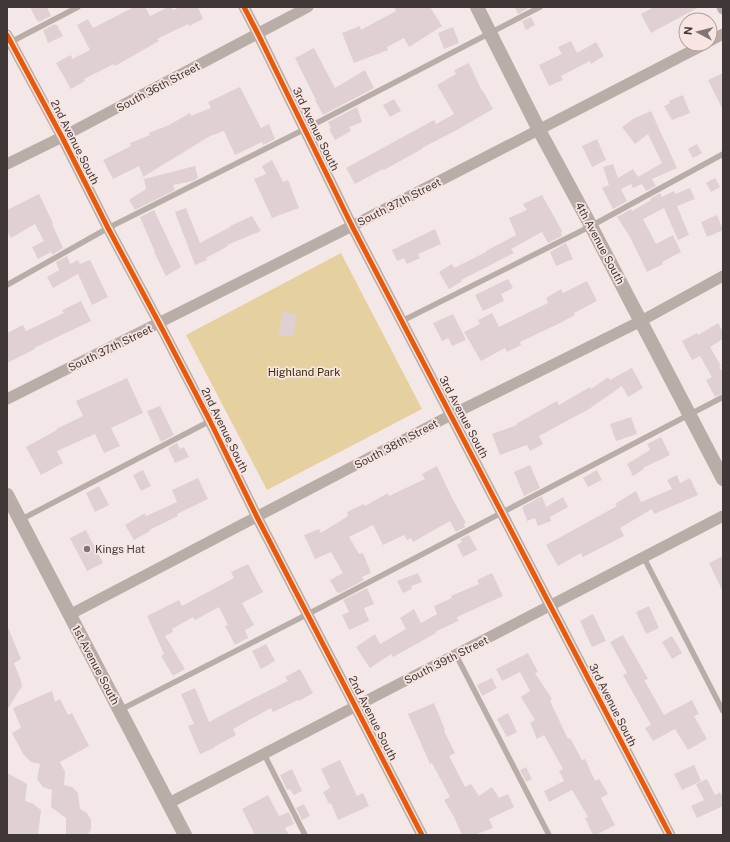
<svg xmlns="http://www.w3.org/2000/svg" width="730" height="842" font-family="'Public Sans',sans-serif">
<rect width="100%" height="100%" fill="#f3e8e7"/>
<path fill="#e5d1a0" d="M341 253 422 409 267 490 186 335Z"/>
<path fill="#e0d0d3" d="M30 7H47L51 16 39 22 38 20 37 21Z
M134 7H145L150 16 168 7H171L173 10 180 7H198L203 19 189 26 188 24 157 39 159 41 115 66 114 64 84 79 85 81 71 89 56 63 71 55 72 59 90 50 77 25 88 19 93 28Z
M394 7H430L442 26 409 47 404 38 387 47 388 50 354 63 342 33 360 26 361 30 396 11Z
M515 7H526L527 9 518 14Z
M654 7H699L651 33 641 14Z
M531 17 535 25 526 30 522 21Z
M55 24 56 25H57L63 36 48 43 43 30Z
M453 27 459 43 444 49 438 33Z
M571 41 577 53 596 42 604 56 591 64 590 61 561 76 563 80 549 86 539 65 562 54 558 47Z
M314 48 335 88 365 70 374 88 323 115 315 100H316L295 58Z
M469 63 482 91H483L493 109 455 131 422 148V149L384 170 383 169 355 184 346 168 434 120 436 124 454 114 437 85 456 74 454 70Z
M723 73V110L708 80Z
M240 87 261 128 269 124 275 139 263 145 262 142 235 155 224 131 210 136 143 177 139 166 113 179 103 160 131 146 130 143 150 135 149 133 169 125 190 113 191 116 211 108 208 102Z
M683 95 690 113 672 120 664 106 670 103 669 101Z
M394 99 401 111 390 117 383 105Z
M357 107 362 122 349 127 351 131 335 140 329 129 331 128 328 122Z
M651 111 677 168 652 179 656 186 646 191 642 184 633 188 631 184 621 189 627 201 613 209 602 188 609 185 603 167 613 164 618 178 633 169 638 177 662 163 648 134 635 144 622 127 633 119Z
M597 139 606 160 592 167 582 146Z
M697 144 702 153 693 158 688 149Z
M272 160 283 182 288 180 299 208 272 218 254 179 266 174 262 166Z
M195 166 198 178 193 181 173 185 175 190 135 210 129 200 146 189 144 179Z
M715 178 720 187 711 192 706 183Z
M690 188 695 199 677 206 689 235 678 240 664 208 643 219 656 244 673 235 681 252 662 262 663 264 647 272 630 237 617 217 631 209 632 211 651 200 650 199 660 193 662 197 674 191 675 194Z
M39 194 53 223 52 224 63 248 52 255 51 252 38 259 32 247 44 241 35 224 11 238 7 231V210Z
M542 195 562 231 561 232 562 236 548 243 542 232 511 249 514 253 461 280 462 281 449 289 439 272 452 264 454 268 486 252V251L516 235 509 218 527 210 523 204Z
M186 208 200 243 230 227V226L252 216 261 231 227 245 228 246 206 258 207 260 195 265 175 212Z
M154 210 181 267 166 276 154 252H155L140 217Z
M717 215 723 230 707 237 701 222Z
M435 229 441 244 418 254 420 258 407 264 404 258 397 261 392 250Z
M566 243 573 259 556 266 550 252Z
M67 256 70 264 78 260 80 264 90 260 108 297 92 305 78 274 53 288 47 277 59 270 56 262Z
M508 279 513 288 501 294 504 301 483 311 475 295Z
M587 281 597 301 574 313 575 315 558 324 520 342 521 345 507 352 505 348 481 361 464 332 480 324 478 320 492 313 499 327 548 303 546 298 561 289 563 293Z
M81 301 91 321 34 348 35 349 7 363V333L23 325 26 331 64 313 62 310Z
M282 312 296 314 294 336 279 335Z
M453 314 466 340 452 346 448 338 442 341 433 323Z
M718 323 723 332V339L710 347 721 366 719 367 722 371H723V393L715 397 706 380 712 377 700 356 692 360 682 341 697 333 698 335Z
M632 368 643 388 628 397 622 386 589 409 539 436 543 444 530 451 527 445 500 455 492 434 517 425 516 424 557 401 559 405 590 387 591 389 608 377 610 380Z
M127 378 143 413 111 428 120 446 104 453 95 434 57 451 63 463 41 475 26 447 57 430 56 429 83 416 76 401Z
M160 406 174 435 161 442 147 411Z
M631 417 637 434 616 441 610 424Z
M661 437 670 455 643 468 644 469 633 476 627 464 650 450 647 444Z
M177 443 180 449 184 447 189 457 175 463 168 448Z
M530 465 540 488 524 496 514 472Z
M437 466 451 496 466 523 464 524 465 527 456 532 450 521 413 542 411 538 407 540 404 535 383 545 373 525 349 537 359 554 363 553 371 573 362 577 364 580 340 593 339 592 337 593 330 580 343 573 331 552 315 559 304 535 319 529 321 533 348 516 347 512 364 504 365 506 388 493 389 496 425 479 422 474Z
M143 470 151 486 141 491 133 475Z
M597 470 602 480 588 487 583 478Z
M677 475 680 483 690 478 698 495 654 514 652 509 620 528 624 536 583 557 581 553 558 566 546 545 617 506 615 504 636 491 641 502 672 489 667 480Z
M198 478 208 499 177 514 178 516 149 530 150 531 134 540 125 525 145 513 146 516 177 502 172 490Z
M99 486 109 505 95 512 86 493Z
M542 496 546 507 563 497 568 507 550 517 551 521 538 526 535 518 527 521 522 507Z
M86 530 103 563 87 571 70 538Z
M469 535 477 550 463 557 457 545 462 542 460 539Z
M723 556V592L709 563Z
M248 564 263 592 242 603 254 625 245 630 248 638 235 645 225 626 228 625 219 607 195 620 193 617 172 629 173 632 165 636 185 669 173 676 161 656 164 654 147 616 179 600 182 606 234 578 231 572Z
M418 573 422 582 411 586 412 589 403 593 397 581Z
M492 573 503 596 457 617 458 621 435 632 436 633 393 657 391 654 370 668 356 647 375 634 380 644 406 629 400 618 414 609 421 623 437 614 434 606 452 598 451 596 479 584 477 580Z
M367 588 374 604 364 608 369 621 349 630 342 615 349 612 343 600Z
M649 606 659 628 646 634 636 612Z
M593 614 606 641 592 647 580 621Z
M7 625 21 659 14 663 21 681 22 686 7 710Z
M623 635 648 679 644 680 664 715 692 700 699 714 694 716 707 739 688 750 675 729 653 741 645 728 651 725 623 675 627 673 610 642Z
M672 636 682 653 672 659 662 642Z
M266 644 275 661 261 669 252 651Z
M528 653 538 672 535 673 552 699 550 701 568 739 570 738 582 760 585 759 595 781 599 779 608 794 601 798 615 825 596 835H593L585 818 588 817 572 790 549 802 544 791 564 781 559 771 563 769 544 735 537 739 530 723 535 720 521 697 530 691 520 672 502 681 496 669Z
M300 669 313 693 299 701 298 700 273 712 271 708 233 729 236 735 214 747V748L200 754 188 726 194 724 181 694 195 688 209 722 248 701 288 681 285 677Z
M492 678 497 688 482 696 477 685Z
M52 691 55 702 60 699 68 715 72 713 89 746 60 762 65 772 64 785 72 787 78 793 80 809 87 813 91 820V830L87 835H66V818L51 807 52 790 43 787 37 779 40 764 31 762 23 754 12 733 21 728 13 708Z
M434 703 445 730 444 731 455 753 449 756 465 787 471 784 479 796 492 787 499 798 508 794 514 807 489 819 493 828 474 835H462L454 817 444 800 450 797 432 763 430 764 408 714Z
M508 713 517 732 507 737 497 719Z
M340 760 357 796 363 793 369 806 338 820 331 803 329 804 323 792 330 788 321 769Z
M694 765 701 781 682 790 674 774Z
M526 767 532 779 526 782 520 770Z
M292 769 302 791 294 795 290 789 287 790 280 775Z
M7 773 27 784 25 801 32 803 41 810 38 835H7Z
M707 779 715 795 720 792 723 798V806L697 818 691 806 704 800 696 784Z
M268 795 279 816 289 812 294 824 285 828 289 835H255L242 809Z
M304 804 310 816 302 820 296 808Z"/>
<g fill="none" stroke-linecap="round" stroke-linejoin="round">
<path stroke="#b8ada7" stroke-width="5.5" d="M9 43 78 7
M7 285 108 228 305 129 540 7
M402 321 591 226 723 154
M20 520 210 421
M644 558 723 711
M456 655 549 835
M120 710 308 614 723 397
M264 754 305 835"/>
<path stroke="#b8ada7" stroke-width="11" d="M244 7 258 34 352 226 670 835
M722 7 723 9
M7 35 62 137 108 228 159 323 210 421 257 517 422 835
M710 41 723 34
M7 164 62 137 308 7
M7 399 352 226 705 44
M69 615 451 415 641 321 723 276
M169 803 723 516"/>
<path stroke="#b8ada7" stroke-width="14" d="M477 7 539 130 591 226 723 479
M7 495 185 835"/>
<g stroke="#f8e5e2" stroke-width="8">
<path id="cycleway" d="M244 7 258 34 352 226 670 835
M7 35 62 137 108 228 159 323 210 421 257 517 422 835"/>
</g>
<use href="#cycleway" stroke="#e8590c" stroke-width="5"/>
</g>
<circle fill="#7e7674" stroke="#f8e5e2" stroke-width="1.5" cx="87" cy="549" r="4"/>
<g text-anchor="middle" stroke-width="3.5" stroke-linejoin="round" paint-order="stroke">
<g font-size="11" fill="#3f3836" stroke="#f8e5e2">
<text transform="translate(158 87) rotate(-28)" y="4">South 36th Street</text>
<text transform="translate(316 129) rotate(64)" y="4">3rd Avenue South</text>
<text transform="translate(75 142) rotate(63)" y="4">2nd Avenue South</text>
<text transform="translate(399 202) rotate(-27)" y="4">South 37th Street</text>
<text transform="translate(600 243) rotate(62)" y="4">4th Avenue South</text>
<text transform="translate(110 348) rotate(-26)" y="4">South 37th Street</text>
<text transform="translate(464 417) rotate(62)" y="4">3rd Avenue South</text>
<text transform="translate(225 430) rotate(64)" y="4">2nd Avenue South</text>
<text transform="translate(396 444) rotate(-28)" y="4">South 38th Street</text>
<text transform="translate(446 660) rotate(-27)" y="4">South 39th Street</text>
<text transform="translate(96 665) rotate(62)" y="4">1st Avenue South</text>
<text transform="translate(613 705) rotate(63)" y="4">3rd Avenue South</text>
<text transform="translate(373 718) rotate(63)" y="4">2nd Avenue South</text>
</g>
<g font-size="11" fill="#392e05" stroke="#f8e5e2">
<text x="304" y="376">Highland Park</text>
</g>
<g font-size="11" fill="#3f3836" stroke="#f8e5e2" text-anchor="start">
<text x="95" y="553">Kings Hat</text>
</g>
</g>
<rect width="730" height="842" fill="none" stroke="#3f3836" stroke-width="16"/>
<g transform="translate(698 32) rotate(277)"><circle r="19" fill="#f8e5e2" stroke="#aea09d"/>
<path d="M0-3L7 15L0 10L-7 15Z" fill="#7e7674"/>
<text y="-6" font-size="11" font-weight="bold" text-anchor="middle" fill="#3f3836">N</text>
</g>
</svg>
